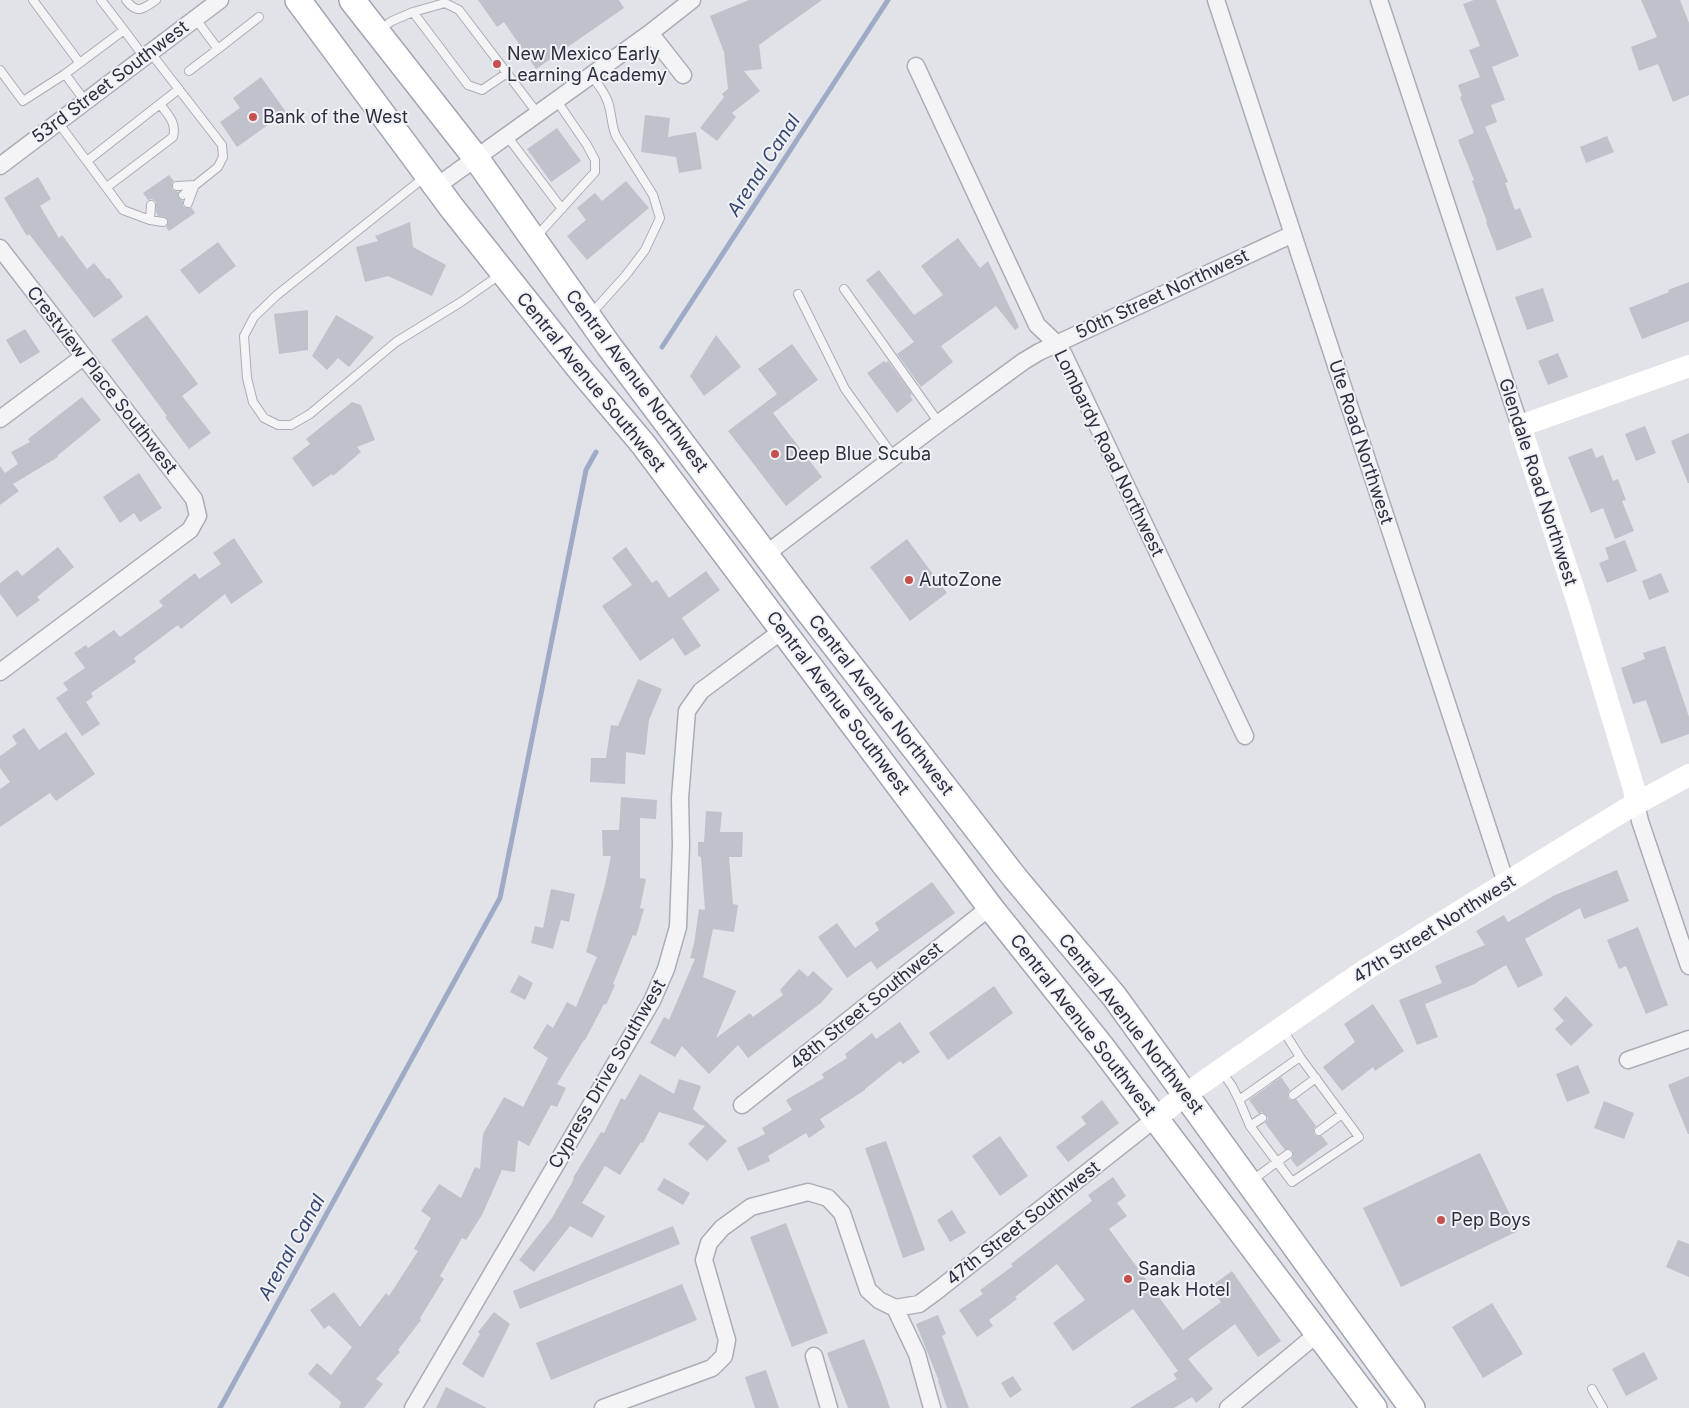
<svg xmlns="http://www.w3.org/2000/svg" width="1689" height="1408" font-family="Inter,sans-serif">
<rect width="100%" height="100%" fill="#e1e3e9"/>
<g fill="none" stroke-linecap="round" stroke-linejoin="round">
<path stroke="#9fabc6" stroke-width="5" d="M662 347 888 0
M220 1408 500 898 586 470 596 452"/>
</g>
<path fill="#bfc1cb" d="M478 0H619L624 8 536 69 504 22 497 27Z
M749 0H822L759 45 762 69 744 71 760 91 732 113 736 117 717 141 700 128 724 97 722 94 728 89 724 52 710 16Z
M1474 0H1496L1519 56 1492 67 1505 100 1491 105 1497 122 1485 127 1508 182 1505 183 1515 210 1520 208 1532 237 1497 251 1486 222H1487L1472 181 1474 180 1458 140 1474 133 1460 97 1462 96 1458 85 1480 77 1469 50 1480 46 1463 4Z
M1641 0H1680L1689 23V95L1673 102 1658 64 1639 71 1631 47 1657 37Z
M261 77 286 112 237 147 220 122 240 108 233 98Z
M645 115 670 118 668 137 696 132 702 169 679 173 676 157 641 152Z
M557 128 581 161 551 182 527 149Z
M1607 136 1614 152 1586 163 1580 147Z
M169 175 174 181 172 184V189L175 191 179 192 178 196 183 201V206L186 208 191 207 195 213 169 231 166 227 168 223V220L164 217 158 216 156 212V202L152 199 148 200 143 193Z
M38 177 51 199 40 206 59 238 62 235 87 269 94 263 107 279 109 278 123 297 94 318 29 234 27 236 4 198Z
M626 181 649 208 587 260 567 236 586 220 577 208 595 193 602 201Z
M410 222 413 247 446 265 432 296 388 276 365 282 356 247 378 241 375 236Z
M958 238 980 268 988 261 1019 327 1015 330 996 306 941 346 953 362 921 387 897 354 914 342 866 280 879 270 914 315 943 295 921 266Z
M218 242 236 266 199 294 180 270Z
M1689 282V321L1642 339 1629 308 1669 292 1668 290Z
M1543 288 1554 321 1527 330 1515 297Z
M308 310V350L279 354 274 314Z
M147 315 198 384 182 396 211 433 189 449 165 417 167 416 111 340Z
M336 315 374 337 349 367 338 358 327 370 312 356Z
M25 329 40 352 20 364 6 340Z
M716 335 741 367 704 396 690 376Z
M792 344 818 380 773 413 822 477 786 506 728 431 777 394 758 369Z
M1558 353 1568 377 1548 385 1538 361Z
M884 361 886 363 888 361 912 394 910 396 913 400 897 413 867 373Z
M82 397 101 420 57 456 58 457 13 484 19 491 0 505V466L5 473 18 464 11 452 30 442 28 439Z
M352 402 361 405 375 440 357 447 361 452 333 476 332 474 313 487 292 458 310 444 306 439Z
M1645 426 1656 453 1636 461 1625 434Z
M1689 433V483H1688L1671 441Z
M1592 448 1596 458 1603 455 1613 481 1618 479 1626 500 1622 501 1634 531 1615 539 1603 508 1591 513 1568 457Z
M139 473 162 508 140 522 134 513 120 523 103 497Z
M234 538 263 582 231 604 225 594 181 629 178 625 134 658 136 662 91 693 93 697 86 702 100 724 82 736 56 698 68 690 63 683 85 668 74 653 86 645 88 648 114 630 120 637 163 606 159 601 195 573 199 579 221 564 213 553Z
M907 539 947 593 910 621 870 567Z
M1625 540 1637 571 1607 583 1599 563 1609 559 1605 548Z
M58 547 74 567 37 597 40 600 17 617 0 594V583L17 570 22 576Z
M626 547 652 583 657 580 669 598 706 571 720 590 682 618 701 646 685 656 673 638 640 661 602 606 632 585 612 558Z
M1661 573 1669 592 1649 600 1642 581Z
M1665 646 1689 717V734L1661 744 1646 700 1633 704 1621 668 1645 659 1643 653Z
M638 679 662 689 649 720 645 755 626 752 625 784 590 782 591 758H606L611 725 618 726Z
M24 728 39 750 66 732 95 774 56 801 50 793 0 827V789L10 782 0 768V756L17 744 12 736Z
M621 797 657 800 656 819 640 818V878L646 879 640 908 644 909 636 936 633 935 613 984 615 985 606 1005 604 1004 585 1040H584L557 1084 566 1088 557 1107 551 1105 529 1146 518 1140 515 1172 502 1170 482 1215 466 1240 462 1238 440 1276 444 1279 420 1318 421 1320 398 1350 400 1352 376 1379 383 1384 364 1408H339L341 1402 308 1374 317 1363 331 1375 352 1347 329 1325 324 1329 310 1310 334 1292 360 1327 386 1293 389 1296 418 1251 414 1249 431 1218 421 1211 439 1184 461 1198 475 1167 480 1169 483 1134 504 1097 523 1107 548 1058 533 1048 547 1024 553 1028 567 1002 576 1007 597 957 586 952 605 885 611 856H603L602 830H619Z
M706 811 722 812 720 832H743L742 857H729L733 904 738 905 734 932 713 929 703 977 736 991 716 1038 750 1013 753 1017 783 995 780 990 799 969 808 977 813 971 833 989 821 1003 748 1058 738 1045 709 1074 682 1046 675 1057 650 1043 664 1017 669 1020 695 959 690 958 694 944 699 909 705 910 701 857 698 856V842H704Z
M1617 870 1629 901 1584 919 1580 908 1525 939 1543 975 1518 988 1506 965 1477 982V983L1425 1004 1438 1037 1417 1045 1399 1000 1442 983 1435 966 1485 945 1476 931 1504 915 1508 922 1555 895Z
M932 882 955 913 877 969 871 961 847 978 818 937 837 923 855 948 879 930 875 923Z
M551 889 575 894 569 922 561 920 553 949 531 943 535 926 543 928Z
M1638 927 1668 1005 1646 1014 1626 966 1619 969 1607 940Z
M519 975 533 983 525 1000 510 992Z
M994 986 1013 1013 948 1060 929 1033Z
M1566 996 1593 1025 1571 1046 1555 1029 1564 1021 1553 1009Z
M1373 1004 1404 1051 1375 1071 1373 1067 1342 1091 1323 1067 1355 1042 1344 1024Z
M900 1022 920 1052 903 1064 900 1061 865 1089V1090L820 1119 825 1127 809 1138 806 1133 768 1156 770 1161 748 1171 737 1148 765 1134 762 1128 792 1110 786 1100 824 1078 822 1074 847 1058 845 1054 872 1033 876 1039Z
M1578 1065 1590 1093 1567 1102 1556 1074Z
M640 1074 674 1094 679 1079 701 1086 693 1109 727 1141 707 1161 688 1144 705 1126 659 1112 643 1143 641 1142 620 1175 605 1166 582 1203 605 1216 592 1238 570 1226 534 1272 519 1260 552 1218 574 1179 573 1178 601 1132 604 1133 621 1098 625 1100Z
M1689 1076V1134H1688L1668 1085Z
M1281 1077 1290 1090 1288 1093V1098L1291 1100 1296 1099 1316 1126 1314 1129V1134L1317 1136H1322L1328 1144 1297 1167 1291 1159 1293 1156V1151L1290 1149 1285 1150 1265 1123 1268 1118 1266 1115 1262 1112 1259 1114 1249 1100Z
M1102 1100 1119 1123 1068 1162 1056 1147 1086 1124 1081 1117Z
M1604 1101 1634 1113 1624 1139 1594 1128Z
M1000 1136 1028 1176 1000 1196 972 1156Z
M886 1141 925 1250 903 1258 865 1148Z
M1480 1153 1518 1231 1401 1287 1363 1208Z
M1113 1177 1126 1196 1117 1203 1127 1216 1109 1229 1183 1330 1221 1302 1210 1287 1232 1271 1281 1341 1258 1357 1235 1324 1188 1359 1213 1389 1196 1403 1192 1397 1174 1408H1130L1177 1379 1173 1374 1178 1371 1133 1309 1073 1351 1053 1323 1085 1300 1057 1264 1015 1297 1017 1299 989 1320 993 1326 977 1337 959 1310 983 1294 980 1290 1013 1266 1011 1264 1092 1201 1088 1195Z
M664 1178 690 1193 683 1205 657 1190Z
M952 1210 966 1233 950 1242 937 1220Z
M786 1223 828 1333 792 1347 750 1237Z
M673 1226 680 1244 520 1309 513 1291Z
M1678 1240 1689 1244V1277L1666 1267Z
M682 1284 697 1320 551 1380 536 1343Z
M1492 1303 1523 1354 1483 1378 1452 1327Z
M494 1312 510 1324 483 1378 462 1364 480 1334 478 1332Z
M938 1315 946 1334 942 1336 969 1408H947L938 1381H939L916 1324Z
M864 1339 881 1382 890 1408H848L827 1353Z
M1644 1352 1658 1379 1626 1396 1612 1369Z
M766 1370 779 1408H755L745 1377Z
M1013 1376 1022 1390 1010 1398 1001 1383Z
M446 1387 487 1408H436Z"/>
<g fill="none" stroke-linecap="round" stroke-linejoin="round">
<g stroke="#aaadb6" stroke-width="10">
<path id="lane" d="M33 0 79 62
M101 0 124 30
M126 0C137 15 143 9 156 0
M413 12 468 85 482 90 507 73
M195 18 218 49 259 17
M379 30 392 21 413 12 445 3 459 10 538 114
M150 52 222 145 223 157 218 167 183 195
M0 70 23 101 65 74 85 101
M189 71 218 49
M65 74 124 30 144 57
M57 121 123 210 150 220 163 222
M507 136 562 209
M87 161 179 89
M426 176 277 295 254 317 244 336 247 378 253 402 264 418 278 425H291L310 414 396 342 461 302 501 274
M177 186 195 185
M107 187 173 137C177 123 168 115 160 104
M188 203 194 187
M150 220 151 205
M536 237 595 172V160L587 145 557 101
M844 289 939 423
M798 294 845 389 894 457
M590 315 626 275 645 250 660 218 653 195 616 136C612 127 612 119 610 110 608 96 599 86 591 75
M1222 1072 1232 1086 1239 1100
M1293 1095 1316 1078
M1262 1118 1250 1126 1292 1182 1359 1137 1300 1057
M1250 1126 1239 1100 1300 1057 1283 1030
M1319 1131 1342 1114
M1251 1181 1288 1154
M1592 1389 1603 1408"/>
</g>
<g stroke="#aaadb6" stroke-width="19">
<path id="street" d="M1216 0 1506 883
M1379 0 1520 426
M650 33 683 75
M916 66 1037 325 1056 343 1064 355 1245 736
M0 166 220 0
M437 186 650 33 692 0
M0 248 194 499 198 516 190 530 0 672
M0 419 83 357
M766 554 939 423 1024 361 1039 352 1293 234
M1636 803 1640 821 1689 966
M1628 1060 1689 1039
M742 1105 990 907
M895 1308 919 1304 938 1290 1156 1118
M895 1308 917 1354 932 1408
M814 1356 829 1408
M413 1408 652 1001 666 969 678 927 681 845 680 798 687 711 701 691 783 630
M603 1408 712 1368 724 1356 727 1340 704 1260 709 1243 722 1228 751 1207 808 1192 828 1198 842 1213 868 1290 879 1300 895 1308
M1228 1408 1317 1334"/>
</g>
<g stroke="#a1a5b4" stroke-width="28">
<path id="primary" d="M298 0 452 208 579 368 643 444 990 907 1101 1046 1374 1408
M352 0 476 158 609 346 808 611 1015 878 1114 996 1412 1408"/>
</g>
<use href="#lane" stroke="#f4f4f7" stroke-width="8"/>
<use href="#street" stroke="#f4f4f7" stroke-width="16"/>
<path stroke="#fff" stroke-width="22" d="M1636 803 1634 789 1578 603 1520 426 1689 366
M1156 1118 1186 1094 1365 970 1623 811 1689 775"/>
<use href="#primary" stroke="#fff" stroke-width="25"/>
</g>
<g fill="#c5514f" stroke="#f1f2f6" stroke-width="2">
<circle cx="497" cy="64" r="5"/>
<circle cx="253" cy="117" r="5"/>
<circle cx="775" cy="454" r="5"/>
<circle cx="909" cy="580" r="5"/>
<circle cx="1441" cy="1220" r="5"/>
<circle cx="1128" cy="1279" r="5"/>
</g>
<g text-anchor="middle" stroke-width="4" stroke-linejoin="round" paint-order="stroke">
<g font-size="18" fill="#2b2f3f" stroke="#f1f2f6" text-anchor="start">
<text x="507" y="60">New Mexico Early<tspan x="507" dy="21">Learning Academy</tspan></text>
<text x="263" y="123">Bank of the West</text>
<text x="785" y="460">Deep Blue Scuba</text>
<text x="919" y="586">AutoZone</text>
<text x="1451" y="1226">Pep Boys</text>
<text x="1138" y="1275">Sandia<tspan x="1138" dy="21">Peak Hotel</tspan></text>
</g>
<g font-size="18" fill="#2b2f3f" stroke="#f1f2f6">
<text transform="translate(110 82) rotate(-37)" y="6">53rd Street Southwest</text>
<text transform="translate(1162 294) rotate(-25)" y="6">50th Street Northwest</text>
<text transform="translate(102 380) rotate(52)" y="6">Crestview Place Southwest</text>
<text transform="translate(637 381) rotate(53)" y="6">Central Avenue Northwest</text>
<text transform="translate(591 382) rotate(51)" y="6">Central Avenue Southwest</text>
<text transform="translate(1361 442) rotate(72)" y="6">Ute Road Northwest</text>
<text transform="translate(1109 453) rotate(64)" y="6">Lombardy Road Northwest</text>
<text transform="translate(1538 482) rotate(72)" y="6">Glendale Road Northwest</text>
<text transform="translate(838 703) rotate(53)" y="6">Central Avenue Southwest</text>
<text transform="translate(881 705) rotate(52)" y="6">Central Avenue Northwest</text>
<text transform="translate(1434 929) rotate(-32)" y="6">47th Street Northwest</text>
<text transform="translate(866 1006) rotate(-39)" y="6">48th Street Southwest</text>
<text transform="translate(1131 1024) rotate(52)" y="6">Central Avenue Northwest</text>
<text transform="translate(1083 1025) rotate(52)" y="6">Central Avenue Southwest</text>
<text transform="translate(607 1074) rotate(-60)" y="6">Cypress Drive Southwest</text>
<text transform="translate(1023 1223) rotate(-38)" y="6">47th Street Southwest</text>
</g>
<g font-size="19" font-style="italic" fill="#374771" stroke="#f1f2f6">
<text transform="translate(763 165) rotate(-57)" y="7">Arenal Canal</text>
<text transform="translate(291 1247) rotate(-61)" y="7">Arenal Canal</text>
</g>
</g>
</svg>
